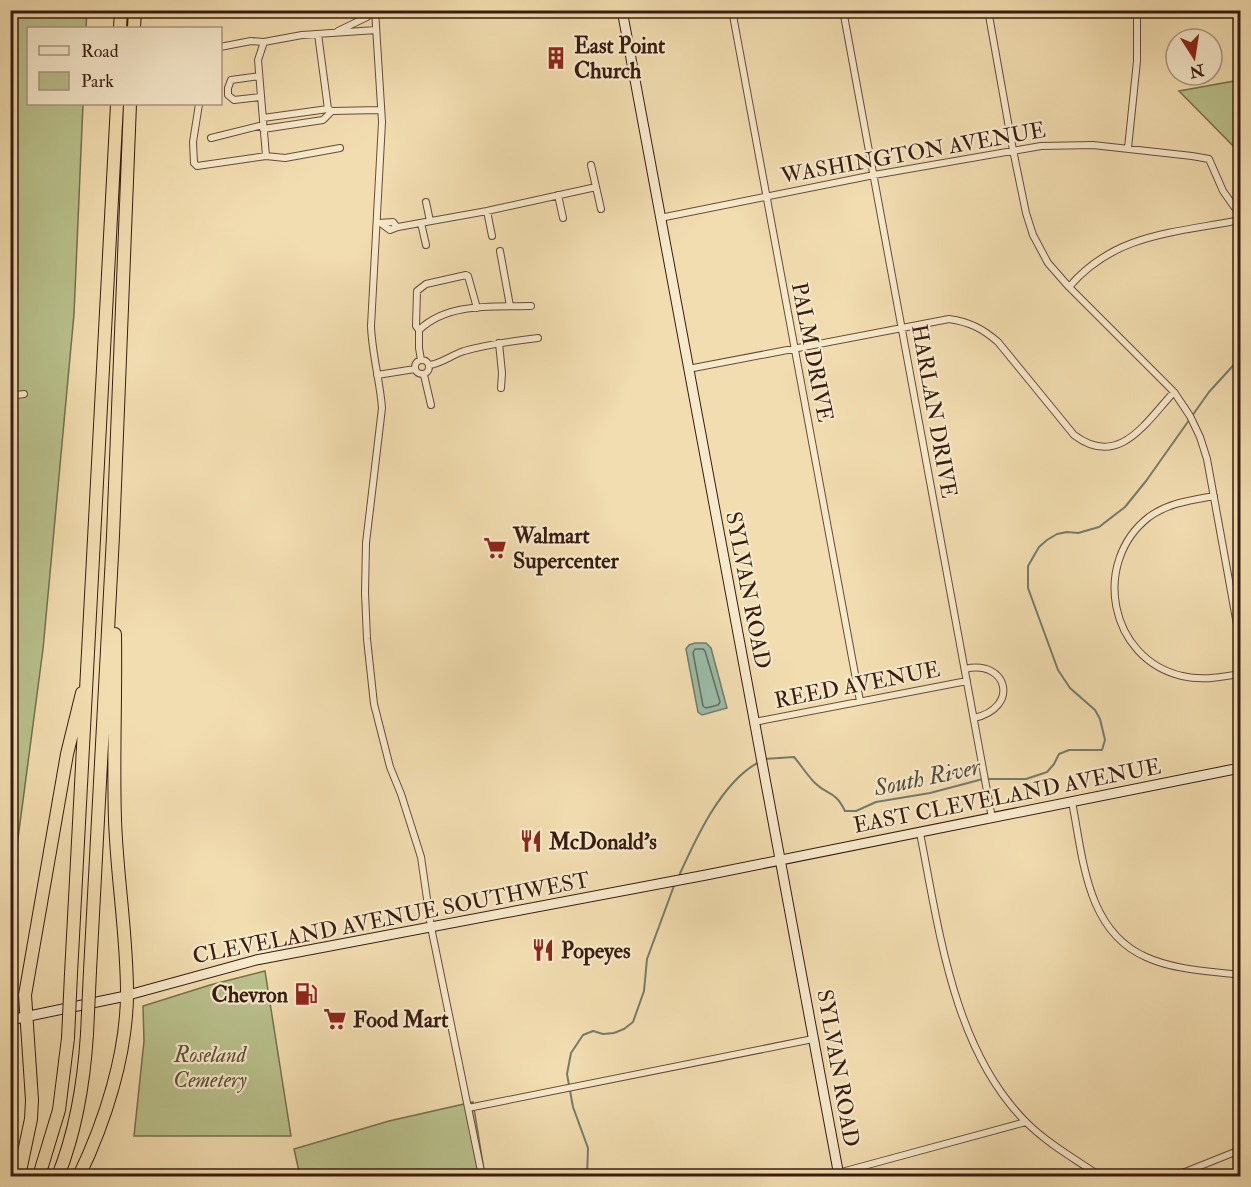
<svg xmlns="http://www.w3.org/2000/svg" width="1251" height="1187" font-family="'IM FELL Double Pica',serif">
<rect width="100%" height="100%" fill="#f2ddb0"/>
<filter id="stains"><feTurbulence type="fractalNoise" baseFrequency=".00333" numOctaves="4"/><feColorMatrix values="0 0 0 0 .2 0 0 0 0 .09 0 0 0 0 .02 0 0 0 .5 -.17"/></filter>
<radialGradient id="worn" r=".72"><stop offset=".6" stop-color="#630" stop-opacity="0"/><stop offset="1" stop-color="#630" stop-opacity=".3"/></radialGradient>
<path fill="#b9c18c" stroke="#786e4e" stroke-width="1.5" d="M11 11H87L86 28H28V104H83L74 314 43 649 15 861 11 860Z
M1240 80V153L1179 91Z
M265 971 291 1136H134L144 1041 143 1006 210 985Z
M473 1102 485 1176H300L294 1149 389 1121Z"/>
<path fill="#9bbca9" stroke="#737c6c" stroke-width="1.5" d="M695 643H706L711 648 727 708 702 715 698 712 686 649 689 645Z"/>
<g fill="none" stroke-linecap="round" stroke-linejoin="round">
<path stroke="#6a6c5c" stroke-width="1.5" d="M695 649H703L705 651 720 702 718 705 706 708 703 706 693 653Z"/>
<path stroke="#737c6c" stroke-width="2" d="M764 759 794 757C801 765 807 775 815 783 828 796 835 790 845 811H856L876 802 930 793 983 779H1026L1047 772 1054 764 1059 754 1069 750H1102L1105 740 1100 719 1095 710 1070 688 1058 670 1028 588V566L1039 547 1047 540 1057 534 1067 532 1078 533 1099 527 1125 507 1146 481 1209 392 1240 358
M678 878C695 840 721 782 759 762
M587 1176 588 1148 573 1107 567 1074 571 1053 583 1035 593 1031 603 1034 614 1033 624 1029 633 1022 644 991 647 959 675 883"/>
<g stroke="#664c38" stroke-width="8">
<path id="minor" d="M375 10 382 122 371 326C372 354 380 381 382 408L366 543 365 593 367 639 374 704 390 767 401 794 421 857 431 927 482 1176
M732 10 860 701
M843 10 992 818
M988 10 1013 150 1026 213 1033 235 1048 263 1069 287 1174 392 1190 416 1200 437 1207 459 1240 641
M338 31 367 17
M318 34 328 109
M220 47 251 41 264 42
M259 76 231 80 228 88V95L234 100 260 97
M199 104 193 142 194 163 197 166 266 156 285 158 340 148
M263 118 328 109 332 111 381 110
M263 129 323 120 332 111
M211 138 263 125
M1128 148 1137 61V10
M266 156 258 60 264 42 302 35 376 30
M591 165 601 209
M558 195 563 218
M426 202 430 221
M487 211 492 236
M660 218 874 175 1041 146 1093 145 1192 156 1209 159 1223 191 1240 215
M379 223 393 222 397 227
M421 223 426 245
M382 224 390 230 398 227 487 211 596 187
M500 251 510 306
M1069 287C1115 233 1175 233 1240 220
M419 330 416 326 417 291 426 284 466 275 468 276 477 308
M499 343 502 373 501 388
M415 367a7 7 0 1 1 14 0a7 7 0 1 1-14 0Z
M421 360 419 348V330C448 302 494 307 531 306
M430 365C442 363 452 355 464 351 488 344 513 341 538 338
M688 369 949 319C969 322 982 328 998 342L1074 435C1119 469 1146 422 1174 392
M377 375 415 369
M424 375 431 405
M10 396 24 394
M1214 496C1192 500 1168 503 1149 517 1091 562 1109 659 1182 676 1202 681 1221 677 1240 674
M965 669C1008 659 1020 708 974 718
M754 722 967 681
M1072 802C1083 857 1086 931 1146 957 1174 970 1210 971 1240 975
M920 833C939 929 953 1049 1026 1122 1047 1143 1075 1159 1100 1176
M468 1108 813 1039
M838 1173 1026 1122
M1175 1176 1240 1150"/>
</g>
<g stroke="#381c10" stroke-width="11">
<path id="secondary" d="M622 10 839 1176
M10 1020 121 997 256 960 706 875 1240 768"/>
</g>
<g stroke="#381c10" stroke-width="14">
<path id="motorway" d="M120 28 121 10
M134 28 135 10
M90 971 113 536 130 104
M71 974 117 104
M19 1176 31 1119 32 1100 25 995 67 754 82 693
M39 1176 59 1110 68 1038
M58 1176C76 1131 84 1082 87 1034
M79 1176C105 1122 127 1054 127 993 127 935 117 878 115 820 113 758 116 696 115 634"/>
</g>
<use href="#minor" stroke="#f7e9cc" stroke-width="6"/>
<use href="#secondary" stroke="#f7e9cc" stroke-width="9"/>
<use href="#motorway" stroke="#f2ddb0" stroke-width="12"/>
<g stroke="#381c10" stroke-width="14" stroke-linecap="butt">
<path id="motorway-bridge" d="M87 1034 90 971
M68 1038 71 974"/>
</g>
<use href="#motorway-bridge" stroke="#f2ddb0" stroke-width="12"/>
</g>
<defs>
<g id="building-bare" transform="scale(1.8)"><path d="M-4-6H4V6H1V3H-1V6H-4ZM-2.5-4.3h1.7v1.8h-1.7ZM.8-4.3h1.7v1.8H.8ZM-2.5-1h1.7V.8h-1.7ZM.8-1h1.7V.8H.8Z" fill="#8f2418" stroke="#f7e9cc" stroke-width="2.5" paint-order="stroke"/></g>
<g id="supermarket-bare" transform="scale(1.8)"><path d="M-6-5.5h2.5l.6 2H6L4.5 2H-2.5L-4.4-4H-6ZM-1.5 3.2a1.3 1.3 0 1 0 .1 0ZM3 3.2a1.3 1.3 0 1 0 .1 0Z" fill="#8f2418" stroke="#f7e9cc" stroke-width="2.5" paint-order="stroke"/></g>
<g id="restaurant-bare" transform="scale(1.8)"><path d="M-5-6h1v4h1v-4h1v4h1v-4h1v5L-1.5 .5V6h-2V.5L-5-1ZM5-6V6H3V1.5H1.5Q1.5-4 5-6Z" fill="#8f2418" stroke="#f7e9cc" stroke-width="2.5" paint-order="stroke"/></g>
<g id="fuel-bare" transform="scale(1.8)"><path d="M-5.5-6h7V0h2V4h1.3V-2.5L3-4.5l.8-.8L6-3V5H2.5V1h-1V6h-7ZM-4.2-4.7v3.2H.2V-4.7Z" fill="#8f2418" stroke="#f7e9cc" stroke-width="2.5" paint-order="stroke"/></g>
</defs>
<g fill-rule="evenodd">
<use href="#building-bare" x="556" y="58"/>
<use href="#supermarket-bare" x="495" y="548"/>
<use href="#restaurant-bare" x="531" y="841"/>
<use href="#restaurant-bare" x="543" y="950"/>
<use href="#fuel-bare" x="306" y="994"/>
<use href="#supermarket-bare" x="335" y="1019"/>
</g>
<g text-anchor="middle" stroke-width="4.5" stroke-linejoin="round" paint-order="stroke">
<g font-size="22" font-weight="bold" fill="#381c10" stroke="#f7e9cc" text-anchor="start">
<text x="574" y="53">East Point<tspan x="574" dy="25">Church</tspan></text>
<text x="513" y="543">Walmart<tspan x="513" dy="25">Supercenter</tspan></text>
<text x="549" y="849">McDonald's</text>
<text x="561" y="958">Popeyes</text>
<text x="288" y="1002" text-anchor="end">Chevron</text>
<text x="353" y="1027">Food Mart</text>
</g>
<g font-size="22" fill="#381c10" stroke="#f7e9cc">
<text transform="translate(913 152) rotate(-10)" y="8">WASHINGTON AVENUE</text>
<text transform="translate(813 352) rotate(79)" y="8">PALM DRIVE</text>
<text transform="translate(935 411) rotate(80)" y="8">HARLAN DRIVE</text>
<text transform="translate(749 590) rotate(79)" y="8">SYLVAN ROAD</text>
<text transform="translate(857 684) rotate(-11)" y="8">REED AVENUE</text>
<text transform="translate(1007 795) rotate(-11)" y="8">EAST CLEVELAND AVENUE</text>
<text transform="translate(391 917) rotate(-11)" y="8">CLEVELAND AVENUE SOUTHWEST</text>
<text transform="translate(839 1068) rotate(80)" y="8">SYLVAN ROAD</text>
</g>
<g font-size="22" font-style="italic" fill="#5f4e35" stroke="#f7e9cc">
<text x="210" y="1062">Roseland<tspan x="210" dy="25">Cemetery</tspan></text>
</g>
<g font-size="24" font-style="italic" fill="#564c3e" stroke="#f7e9cc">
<text transform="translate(927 777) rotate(-12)" y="8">South River</text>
</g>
</g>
<rect width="1251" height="1187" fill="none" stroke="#f2ddb0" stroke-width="36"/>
<rect x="12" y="12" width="1227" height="1163" fill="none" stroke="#381c10" stroke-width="3"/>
<rect x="18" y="18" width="1215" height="1151" fill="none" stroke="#381c10" stroke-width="1.5"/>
<rect x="27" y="27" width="195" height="78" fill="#f7e9cc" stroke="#ab9781" stroke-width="1.5"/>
<rect x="39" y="46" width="30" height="9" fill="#f7e9cc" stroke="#ab9781" stroke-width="1.5"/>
<text x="81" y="57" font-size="18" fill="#381c10">Road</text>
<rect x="39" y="72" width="30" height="18" fill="#b9c18c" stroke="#ab9781" stroke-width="1.5"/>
<text x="81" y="87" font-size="18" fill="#381c10">Park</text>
<g transform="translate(1194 57) rotate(168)"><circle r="28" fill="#f7e9cc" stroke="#ab9781" stroke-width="1.5"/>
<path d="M0-4.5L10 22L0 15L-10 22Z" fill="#8f2418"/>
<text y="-9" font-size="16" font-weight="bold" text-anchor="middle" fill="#381c10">N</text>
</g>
<rect width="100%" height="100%" filter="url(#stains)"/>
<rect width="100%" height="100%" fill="url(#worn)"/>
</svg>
